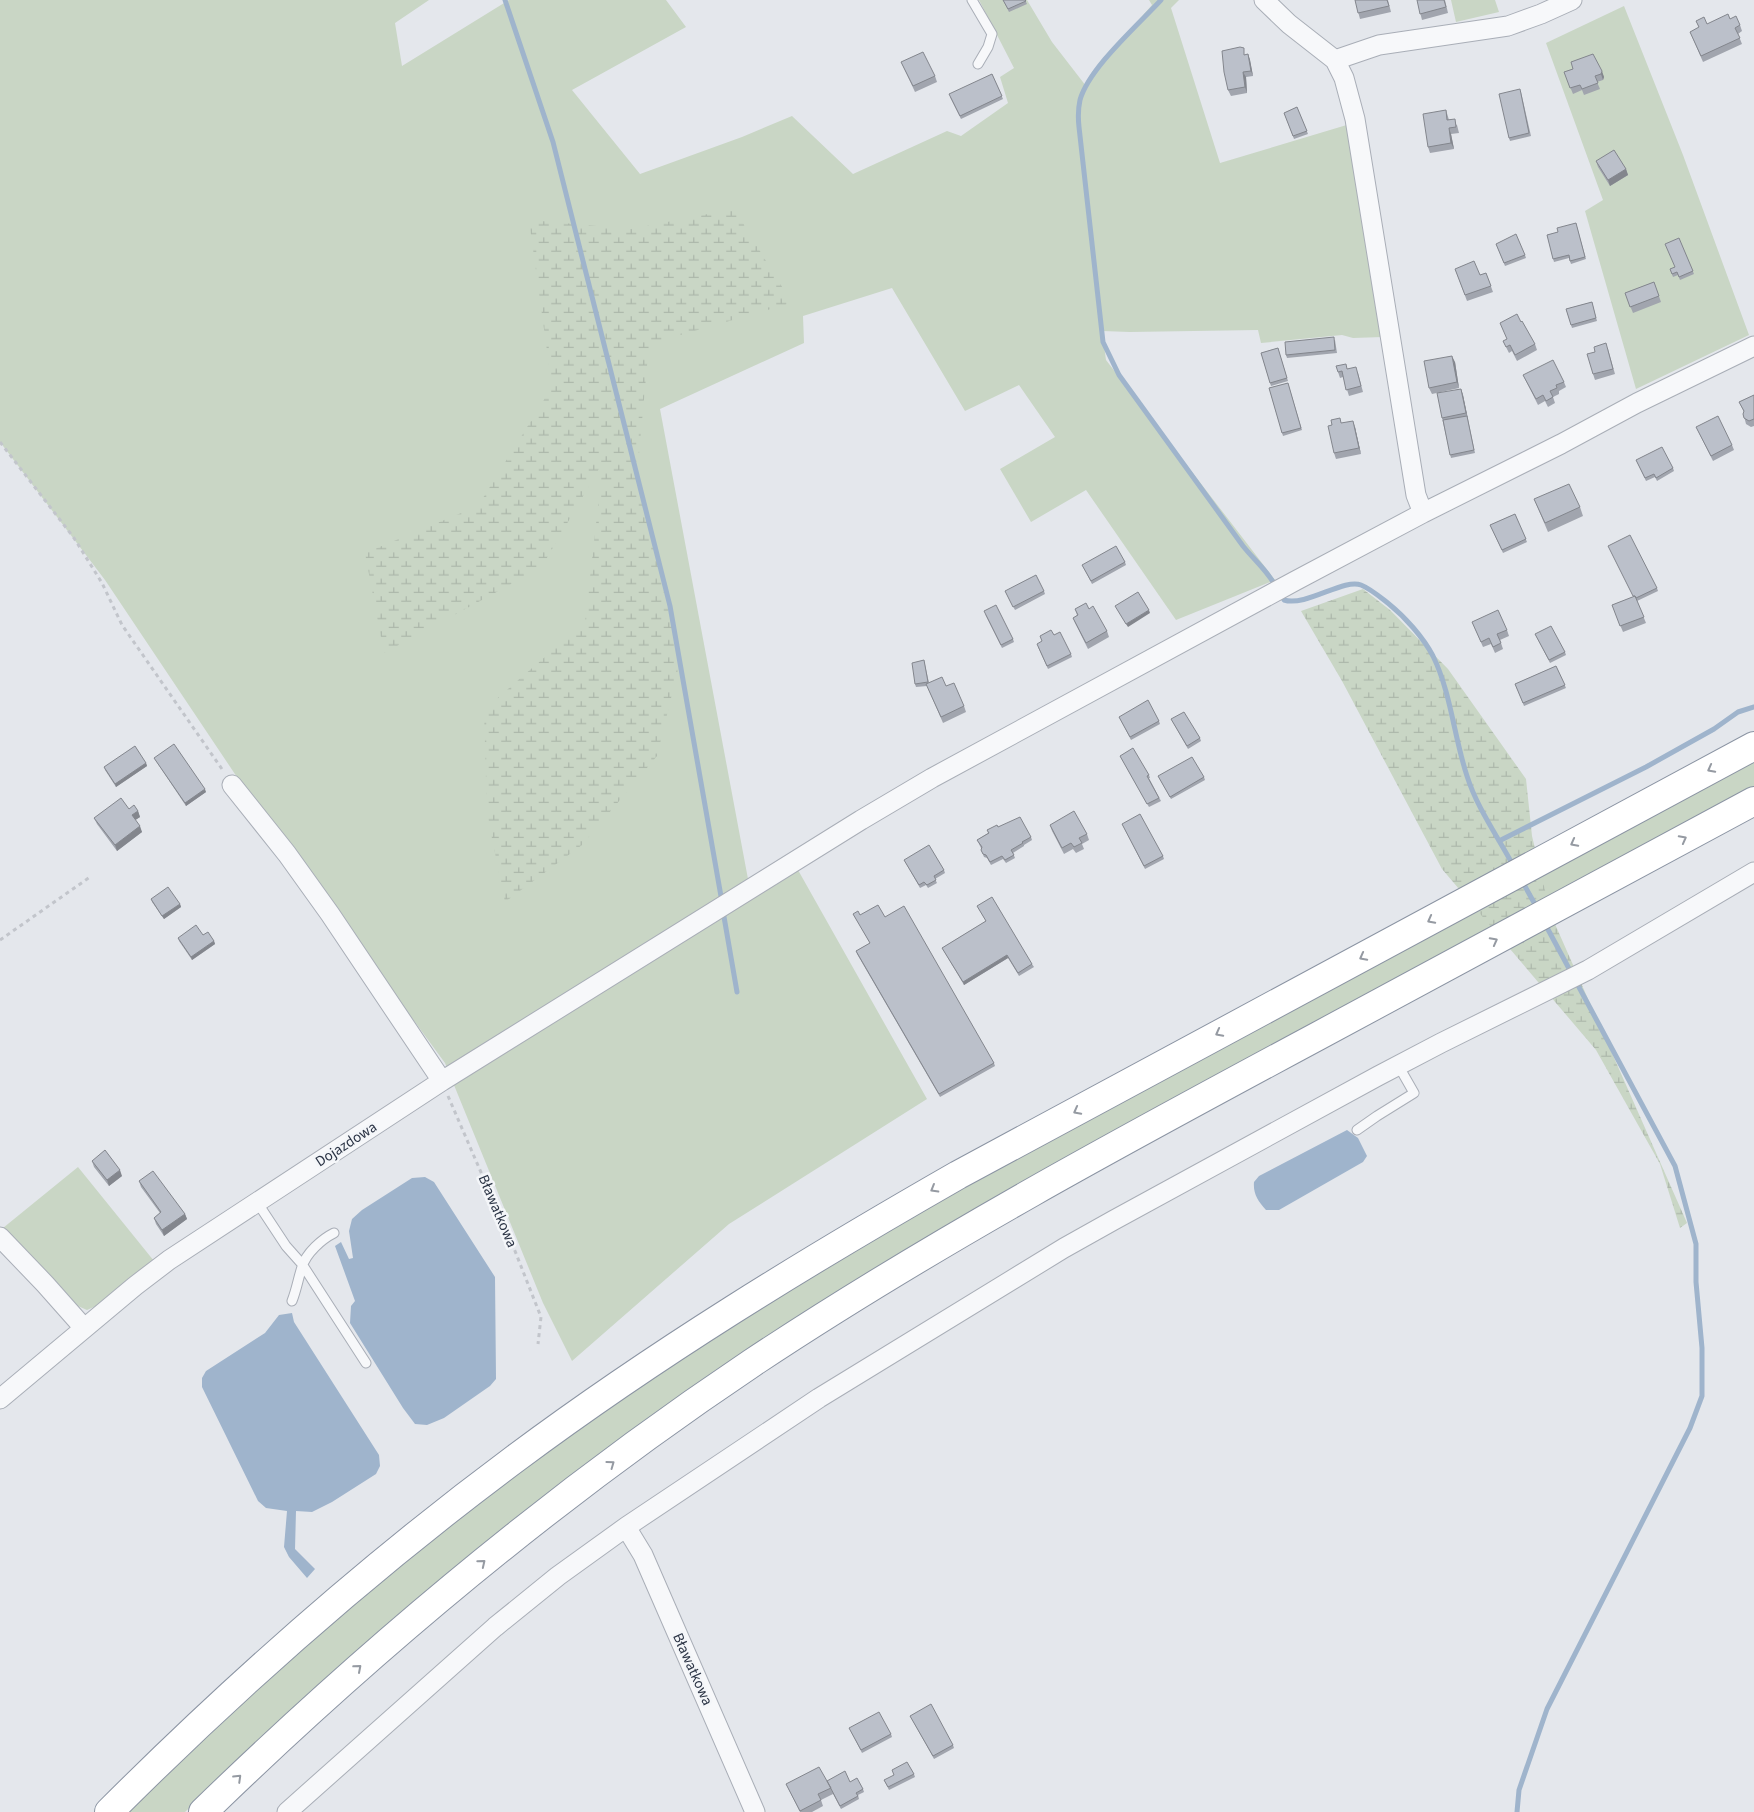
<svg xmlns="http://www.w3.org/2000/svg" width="1754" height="1812" font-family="'Source Sans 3',sans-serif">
<defs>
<pattern id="wetland-marsh" width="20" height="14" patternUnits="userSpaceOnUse" patternTransform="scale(1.25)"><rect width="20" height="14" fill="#c9d6c5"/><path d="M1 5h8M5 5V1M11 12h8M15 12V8" fill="none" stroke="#adb8ab"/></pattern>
</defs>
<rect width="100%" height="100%" fill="#e4e7ec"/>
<path fill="#c9d6c5" d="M0 0H429L395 23 402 66 509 0H666L686 27 572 90 640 174 742 137 792 116 853 174 947 131 961 136 1008 103 1000 77 1014 68 979 0H1027L1052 42 1086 86 1092 72 1152 5 1149 0H1179L1171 8 1220 163 1350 124 1383 337 1353 338 1342 335 1261 343 1258 330 1130 332 1102 331 1106 360 1275 580 1176 620 1086 490 1031 522 1000 469 1055 437 1019 385 965 411 892 288 803 316 804 343 660 409 748 879 798 870 927 1099 729 1224 572 1361 543 1303 445 1063 255 804 105 580 0 442Z
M1451 0H1495L1499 12 1456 22Z
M1624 6 1683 155 1749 335 1636 389 1585 211 1603 200 1546 43Z
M1754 756V792L884 1268 287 1716 185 1812H126L254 1689 373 1585 556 1443 685 1353 1001 1162Z
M78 1167 154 1261 103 1303 87 1310 71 1303 3 1228Z"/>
<path fill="url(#wetland-marsh)" d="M734 209 792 303 649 344 637 476 680 661 657 756 582 845 505 902 487 814 484 710 585 622 603 462 541 568 384 653 365 553 478 506 552 387 529 220 631 229Z
M1363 589 1390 610 1448 669 1526 779 1532 836 1551 915 1687 1223 1680 1228 1660 1164 1596 1050 1442 869 1342 681 1301 611Z"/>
<path fill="#9fb4cc" d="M1347 1130 1358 1138 1367 1156 1363 1162 1279 1210H1266C1258 1201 1253 1194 1254 1182L1259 1176Z
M425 1177 434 1182 495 1277 496 1379 490 1386 444 1418 427 1425 415 1424 403 1408 350 1323 351 1306 355 1301 335 1246 341 1242 349 1259 353 1258 349 1231 352 1219 362 1210 412 1178Z
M292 1313 294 1322 379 1455 380 1466 376 1474 332 1502 312 1512 296 1511 295 1549 315 1569 307 1578 289 1557 284 1547 287 1511 266 1508 258 1501 202 1387V1378L206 1371 265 1333 279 1315Z"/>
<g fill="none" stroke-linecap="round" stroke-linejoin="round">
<path stroke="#9fb4cc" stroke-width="5" d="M505 0 553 142 670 606 722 902
M1161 0C1138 25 1089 68 1080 100 1078 109 1078 118 1079 127L1103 342 1119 375 1243 546C1254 560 1268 571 1276 587
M1281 594 1284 600C1306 607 1344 578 1361 585 1371 589 1380 597 1389 604 1405 617 1423 637 1433 656 1451 693 1454 737 1467 776 1477 808 1498 837 1514 867
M1499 841 1646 767 1714 729 1738 712 1754 707
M1522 881 1537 908
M723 911 737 992
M1517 1812 1519 1790 1547 1709 1690 1428 1702 1396V1348L1696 1282V1244L1675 1166 1544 922"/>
<g stroke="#a9aeb7" stroke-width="11">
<path id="lane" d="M972 0 992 34 988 47 978 64
M1357 1130 1377 1116 1414 1093 1398 1065
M257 1202 286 1246 302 1264 366 1363
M292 1301C297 1288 298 1279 302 1267 306 1253 322 1239 334 1233"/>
</g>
<g stroke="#a9aeb7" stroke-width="21">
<path id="street" d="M1264 0 1289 24 1335 60 1379 45 1508 26 1541 14 1572 0
M1335 60 1344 78 1355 119 1416 495 1423 513
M232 785 287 854 330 914 442 1081
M0 1237 45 1284 84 1328
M0 1399 135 1286 169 1260 442 1081 861 820 932 778 1295 581 1423 513 1561 444 1637 403 1754 346
M626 1527 643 1555 755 1812
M287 1812 495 1627 558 1576 626 1527 819 1398 1064 1248 1114 1220 1378 1076 1441 1043 1588 970 1754 872"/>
</g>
<g stroke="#8b94a3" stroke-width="30">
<path id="highway" d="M109 1812C236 1685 372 1565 516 1458 657 1353 806 1262 958 1175L1754 746
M203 1812C373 1647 555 1495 752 1363 934 1242 1126 1139 1318 1036 1464 958 1609 879 1754 801"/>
</g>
<path stroke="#c2c5cb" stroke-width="3" stroke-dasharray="4 4" stroke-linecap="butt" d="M0 442 74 538 102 583 122 625 224 772
M0 940 90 877
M448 1096 515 1251 541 1317 538 1344"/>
<use href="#lane" stroke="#f7f8fa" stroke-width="9"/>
<use href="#street" stroke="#f7f8fa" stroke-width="19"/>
<use href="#highway" stroke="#fff" stroke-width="28"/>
</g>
<path fill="#a1a5ae" d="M1003 0H1025L1027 4 1009 12Z
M1355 0H1388L1391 12 1360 19Z
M1417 0H1445L1448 13 1422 20Z
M1730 19 1740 25 1742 31 1738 34 1742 44 1703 62 1690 32 1699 28 1696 21 1707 24Z
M1248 54 1250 60 1253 76 1246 77 1247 93 1231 96 1228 90 1246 55Z
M1593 54 1604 77 1603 80 1597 82 1600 89 1584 95 1582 90 1573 94 1564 72 1573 69Z
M901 62 935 76 937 82 915 92Z
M992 74 1003 99 961 119 950 97Z
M1521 92 1531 136 1510 141 1509 138Z
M1297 107 1308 134 1294 139 1284 113Z
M1446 110 1449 120 1457 125 1459 133 1451 134 1454 149 1430 153 1428 147Z
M1596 161 1626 169 1628 175 1610 186 1598 167Z
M1576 223 1586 259 1571 264 1569 258 1554 262 1547 235 1558 232Z
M1679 238 1694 274 1680 280 1678 275 1673 277 1670 269 1675 267Z
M1496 244 1525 255 1526 258 1505 266Z
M1455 269 1480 275 1486 273 1493 292 1467 301Z
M1654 282 1661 302 1633 313 1625 293Z
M1592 302 1597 321 1572 328 1566 309Z
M1335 340 1337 353 1287 358 1286 355Z
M1503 341 1535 344 1537 350 1517 361 1512 351 1509 353Z
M1278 348 1288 381 1271 386 1261 353Z
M1608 349 1615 374 1595 380 1593 374Z
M1455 362 1459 388 1432 394 1429 388Z
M1348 369 1358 373 1363 392 1349 396 1343 377 1340 378 1338 372Z
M1523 375 1564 382 1566 387 1559 391V394L1553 397 1555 403 1548 407 1545 401 1538 405Z
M1288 383 1302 430 1283 436 1269 388Z
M1461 389 1463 395 1475 453 1451 458 1442 418Z
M1754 395V426L1751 427 1746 424 1745 420 1743 414 1744 412 1739 402Z
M1342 423 1355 427 1361 454 1336 459 1334 453Z
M1696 427 1732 445 1734 450 1713 461Z
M1636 460 1673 468 1674 471 1657 481 1655 477 1646 481Z
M1534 499 1580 507 1583 516 1548 532Z
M1515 514 1527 542 1503 553 1490 525Z
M1125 562 1126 565 1092 584 1082 565Z
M1657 588 1658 591 1637 601 1646 623 1623 632 1612 605Z
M1005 591H1044L1045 594 1015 610Z
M1075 609H1089L1107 631 1109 637 1088 649 1075 623 1073 618 1077 615Z
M985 614 1013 639 1014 642 1002 648Z
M1472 622 1507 630 1509 636 1500 640 1503 649 1495 653 1491 644 1483 647Z
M1535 634 1565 652 1566 655 1550 663Z
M1054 635 1071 654 1072 657 1048 669 1038 647 1042 641Z
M924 660 929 683 946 686 964 706 966 712 943 723 927 686 916 687 915 684Z
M1556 666 1566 688 1524 706 1515 684Z
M1119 717 1159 721 1160 724 1131 740Z
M1171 719 1200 738 1201 741 1188 749Z
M1120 756 1149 775 1150 778H1149L1161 801 1149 807Z
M154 758 206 792 186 806Z
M146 763 147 766 116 787 105 770 104 767Z
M1158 776 1204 777 1205 780 1171 799Z
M129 809 138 811 140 817 135 820 142 832 117 851 97 824 94 818Z
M1122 824 1163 856 1164 859 1145 869Z
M1050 825 1087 834 1089 840 1082 844 1084 849 1076 853 1073 849 1064 854 1052 831Z
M998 827 1031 837 1032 840 1024 845V846L1013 853 1015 858 1006 863 1003 859 991 865 987 858 984 857 981 850V848L977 840 988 833 987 830Z
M904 860 944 870 945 873 935 879 937 883 928 888 926 885 920 888Z
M151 899 180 904 181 907 164 919 152 902Z
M977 906 1032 964 1034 967 1019 976 1008 958 964 985 942 948 986 921Z
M853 914 860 915 994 1063 995 1066 940 1097 857 954 856 951 870 943Z
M203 935 214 941 215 944 192 960 179 941 178 938Z
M92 1161 122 1176 109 1186 94 1167Z
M139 1181 185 1214 187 1219 164 1236 156 1224 154 1218 160 1213 141 1187Z
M910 1716 953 1745 954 1748 934 1759Z
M849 1728 891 1734 892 1737 862 1753Z
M914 1774 915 1777 889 1790 884 1780Z
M827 1781 850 1782 863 1789 864 1792 858 1795 859 1799 841 1809 833 1794 821 1800 823 1806 812 1812H800L786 1784Z"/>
<path fill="#83868d" d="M1248 54 1250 60 1253 76 1251 71Z
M1602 71 1604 77 1603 80 1601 74Z
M1243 72 1246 77 1247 93 1245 87Z
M1449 128 1451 134 1454 149 1451 143Z
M1626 169 1628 175 1610 186 1608 180Z
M1452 356 1455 362 1459 388 1457 382Z
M1461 389 1463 395 1468 419 1466 413Z
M1353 421 1355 427 1361 454 1359 448Z
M1149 610 1150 613 1128 627 1126 624Z
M146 763 147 766 116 787 115 784Z
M205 789 206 792 186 806 185 803Z
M138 811 140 817 134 821 132 815Z
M140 826 142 832 117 851 115 845Z
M180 904 181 907 164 919 162 916Z
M214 941 215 944 192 960 191 957Z
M1007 955 1008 958 964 985 963 982Z
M120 1170 122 1176 109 1186 107 1180Z
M185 1214 187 1219 164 1236 162 1230Z"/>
<path fill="#bbc0ca" stroke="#83868d" d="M1003 0H1025L1026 1 1008 9Z
M1355 0H1387L1389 6 1358 13Z
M1417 0H1444L1446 7 1420 14Z
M1728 14 1730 19 1736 16 1740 25 1735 28 1740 38 1701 56 1690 32 1699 27 1696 21 1704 17 1707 24Z
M1240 47 1244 48V55L1248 54 1251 71 1243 72 1245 87 1228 90 1224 72 1222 51Z
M923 52 935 76 913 86 901 62Z
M1593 54 1602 71 1601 74 1595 76 1598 83 1582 89 1580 85 1570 88 1564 72 1573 69 1571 62Z
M992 74 1002 96 960 116 949 94Z
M1520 89 1529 133 1509 138 1499 94Z
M1297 107 1307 131 1293 136 1284 113Z
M1446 110 1447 120 1455 119 1456 127 1449 128 1451 143 1428 147 1423 114Z
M1614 150 1626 169 1608 180 1596 161Z
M1576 223 1585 257 1570 261 1569 255 1553 259 1547 235 1558 232 1557 228Z
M1516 234 1525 255 1504 263 1496 244Z
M1679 238 1693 271 1679 277 1677 272 1672 274 1670 269 1675 267 1665 244Z
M1474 261 1480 275 1486 273 1491 286 1465 295 1455 269Z
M1654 282 1659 296 1630 307 1625 293Z
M1592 302 1596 318 1571 325 1566 309Z
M1517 314 1521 322 1522 321 1535 344 1515 355 1510 345 1506 347 1503 341 1507 339 1500 323Z
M1334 337 1335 350 1286 355 1285 342Z
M1606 343 1613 369 1593 374 1587 354 1595 352 1594 347Z
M1278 348 1287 378 1270 383 1261 353Z
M1452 356 1457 382 1429 388 1424 361Z
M1553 360 1564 382 1556 385 1557 388 1550 391 1553 397 1546 401 1543 395 1536 399 1523 375Z
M1346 364 1347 369 1356 367 1361 386 1346 390 1342 371 1338 372 1336 366Z
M1288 383 1301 428 1282 433 1269 388Z
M1461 389 1466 413 1442 418 1437 393Z
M1754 395V419L1749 421 1744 418 1743 414 1744 411 1739 402Z
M1467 416 1474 450 1450 455 1443 420Z
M1718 416 1732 445 1711 456 1696 427Z
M1340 418 1341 423 1353 421 1359 448 1334 453 1328 426 1332 425 1331 420Z
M1662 447 1673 468 1656 478 1654 474 1645 478 1636 460Z
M1569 484 1580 507 1545 523 1534 499Z
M1515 514 1526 539 1502 550 1490 525Z
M1630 535 1657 588 1636 598 1635 596H1633L1608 546Z
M1116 546 1125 562 1091 581 1082 565Z
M1036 575 1044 591 1013 607 1005 591Z
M1138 592 1149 610 1126 624 1115 606Z
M1635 596 1644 617 1620 626 1612 605Z
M1086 603 1089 609 1093 606 1107 631 1086 643 1073 618 1078 615 1075 609Z
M996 605 1013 639 1001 645 984 611Z
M1498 610 1507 630 1497 634 1501 643 1493 647 1489 638 1481 642 1472 622Z
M1551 626 1565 652 1549 660 1535 634Z
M1051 630 1054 635 1060 632 1071 654 1047 666 1037 644 1042 641 1040 636Z
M924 660 928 682 915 684 912 663Z
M1556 666 1565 685 1523 703 1515 684Z
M942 677 946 686 954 683 964 706 941 717 926 684Z
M1148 700 1159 721 1130 737 1119 717Z
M1184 712 1200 738 1187 746 1171 719Z
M174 744 205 789 185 803 154 758Z
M135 746 146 763 115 784 104 767Z
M1133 748 1149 775 1147 776 1159 798 1147 804 1120 756Z
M1192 757 1204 777 1170 797 1158 776Z
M121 798 129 809 134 805 138 811 132 815 140 826 115 845 94 818Z
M1074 811 1087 834 1079 838 1082 843 1074 847 1071 843 1062 848 1050 825Z
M1140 814 1163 856 1144 866 1122 824Z
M1020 817 1031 837 1022 842 1023 843 1011 850 1014 855 1005 860 1002 856 990 862 986 855 983 854 981 850 982 847 977 840 989 833 987 830 997 825 998 827Z
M929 845 944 870 934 876 936 880 927 885 924 882 919 885 904 860Z
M168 887 180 904 162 916 151 899Z
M992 897 1032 964 1018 973 1007 955 963 982 942 948 986 921 977 906Z
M878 905 885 917 904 906 994 1063 939 1094 856 951 870 943 853 914 858 911 860 915Z
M196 925 203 935 208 932 214 941 191 957 178 938Z
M105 1150 120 1170 107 1180 92 1161Z
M153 1171 185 1214 162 1230 154 1218 161 1212 139 1181Z
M931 1704 953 1745 933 1756 910 1716Z
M879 1712 891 1734 861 1750 849 1728Z
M907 1762 914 1774 888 1787 884 1780 894 1775 892 1770Z
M819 1767 831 1788 818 1794 821 1800 800 1811 786 1784Z
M845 1771 850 1782 857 1778 863 1789 856 1793 858 1796 840 1806 827 1781Z"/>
<defs><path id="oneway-chevron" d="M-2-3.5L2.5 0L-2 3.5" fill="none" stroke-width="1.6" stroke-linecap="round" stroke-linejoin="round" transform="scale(1.25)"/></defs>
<g stroke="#959aa2">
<use href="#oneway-chevron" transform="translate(1711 769) rotate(152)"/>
<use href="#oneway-chevron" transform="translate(1683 839) rotate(-28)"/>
<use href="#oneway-chevron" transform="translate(1574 843) rotate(152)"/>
<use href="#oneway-chevron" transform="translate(1431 920) rotate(152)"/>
<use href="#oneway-chevron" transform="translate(1494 941) rotate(-28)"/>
<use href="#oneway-chevron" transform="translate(1363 957) rotate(152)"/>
<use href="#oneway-chevron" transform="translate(1219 1033) rotate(152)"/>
<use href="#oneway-chevron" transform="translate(1077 1111) rotate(152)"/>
<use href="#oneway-chevron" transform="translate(934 1189) rotate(150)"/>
<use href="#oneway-chevron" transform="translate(611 1464) rotate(-36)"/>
<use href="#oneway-chevron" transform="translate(482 1563) rotate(-39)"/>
<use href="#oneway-chevron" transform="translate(358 1668) rotate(-41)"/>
<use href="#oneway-chevron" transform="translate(238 1778) rotate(-44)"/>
</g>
<g text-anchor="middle" stroke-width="5" stroke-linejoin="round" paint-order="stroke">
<g font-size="15" fill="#2b3445" stroke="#f4f6f9">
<text transform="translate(346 1144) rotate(-33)" y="5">Dojazdowa</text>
<text transform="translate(498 1211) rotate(67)" y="5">Bławatkowa</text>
<text transform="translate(693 1669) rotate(66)" y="5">Bławatkowa</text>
</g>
</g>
</svg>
